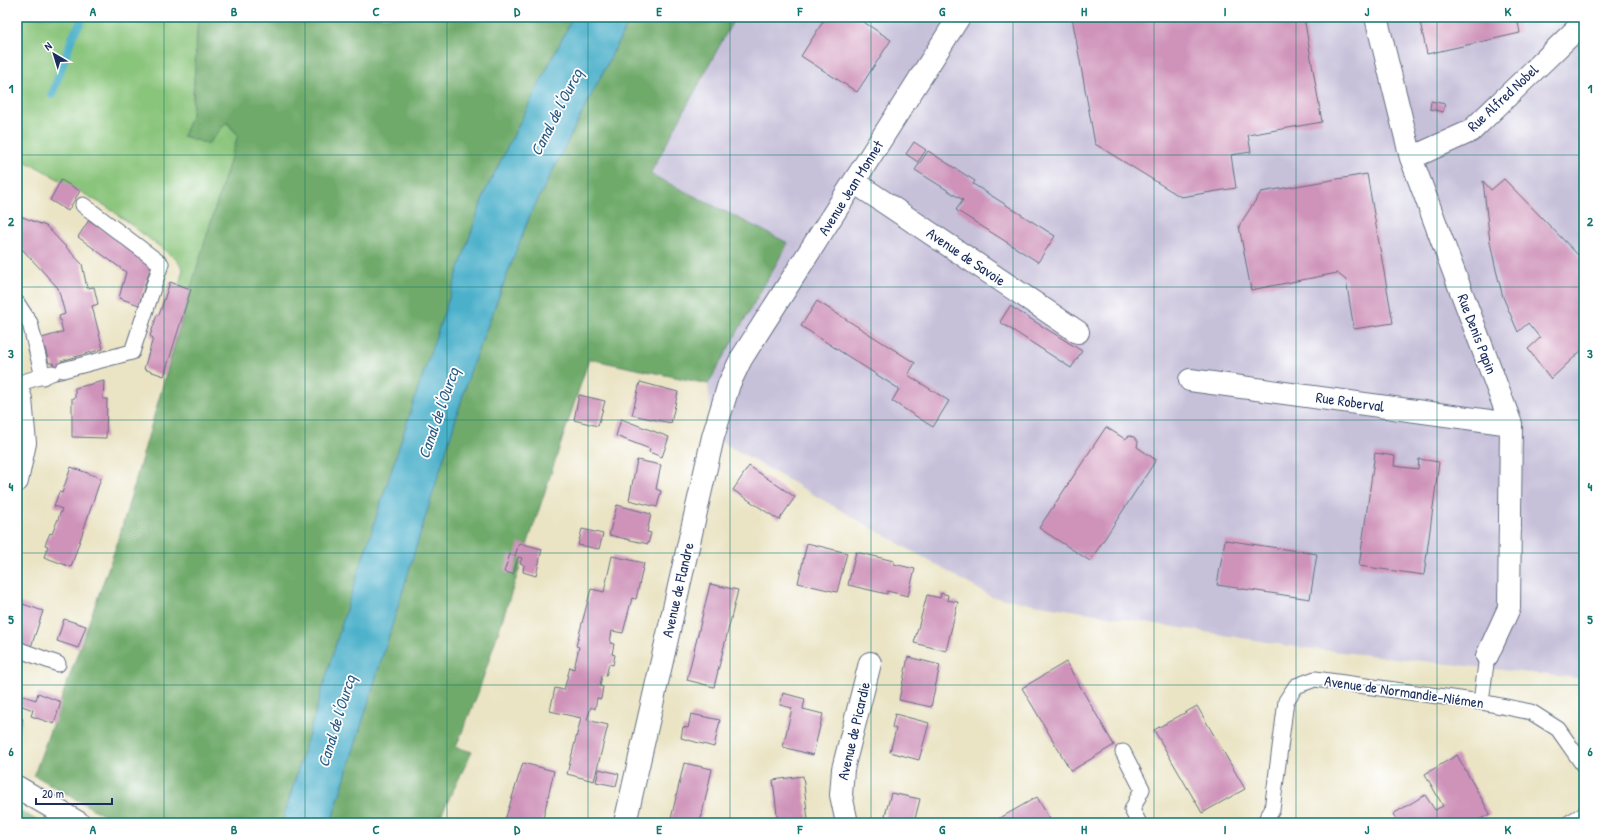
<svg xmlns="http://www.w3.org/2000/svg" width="1601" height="840" font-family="'Patrick Hand',sans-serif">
<rect width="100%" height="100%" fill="#fff"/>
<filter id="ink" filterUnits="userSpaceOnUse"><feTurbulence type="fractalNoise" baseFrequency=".025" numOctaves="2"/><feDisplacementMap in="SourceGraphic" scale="8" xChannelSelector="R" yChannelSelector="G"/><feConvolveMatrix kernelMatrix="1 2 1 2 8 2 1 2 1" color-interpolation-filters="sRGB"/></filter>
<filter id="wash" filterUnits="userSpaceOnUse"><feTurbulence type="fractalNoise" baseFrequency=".012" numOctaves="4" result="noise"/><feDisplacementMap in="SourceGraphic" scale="16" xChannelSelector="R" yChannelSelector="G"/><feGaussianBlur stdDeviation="0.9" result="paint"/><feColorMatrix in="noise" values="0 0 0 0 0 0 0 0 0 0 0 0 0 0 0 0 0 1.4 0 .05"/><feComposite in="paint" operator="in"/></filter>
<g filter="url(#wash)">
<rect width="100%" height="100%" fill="#eae4c4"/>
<path fill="#c6c0d9" d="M734 17H1584V679L1296 647 992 597 713 437 708 384 788 243 650 174Z"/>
<path fill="#8ac57b" stroke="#527a6c" d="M17 17H198L192 114 184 136 226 122 238 135 191 289 179 285 183 269 177 260 109 208 37 167 17 158Z"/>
<path fill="#6faa6b" stroke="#456c64" d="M198 17H573L485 192 414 401 347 607 282 823H117L34 775 118 541 196 270 238 135 227 122 208 144 183 136 192 114Z
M631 17H735L650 174 788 243 708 384 589 359 478 693 456 747 472 752 437 823H331L472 366 530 215Z
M18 809 41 823H17Z"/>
<path fill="#4bb0ca" stroke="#337094" d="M573 17H631L530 215 472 366 331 823H282L347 607 414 401 485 192Z"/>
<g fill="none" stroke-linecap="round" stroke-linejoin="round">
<path stroke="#4bb0ca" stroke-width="8" d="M52 95 73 35 84 17"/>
</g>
<g id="blocks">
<path fill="#cf93b9" d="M826 17H856L891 40 857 92 801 56Z
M1072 17H1304L1322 122 1248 135 1251 152 1231 155 1236 188 1181 197 1095 144Z
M1419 17H1517L1520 33 1427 54Z
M1431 101 1445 104 1443 112 1430 109Z
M914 142 926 150 918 162 906 154Z
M928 151 975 181 973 184 1055 236 1038 262 956 210 963 200 915 170Z
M1367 174 1393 323 1354 329 1346 280 1337 273 1251 290 1239 226 1261 192Z
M1504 179 1584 261V348L1551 379 1528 349 1540 338 1528 323 1518 332 1503 297 1496 270 1490 242 1483 181 1491 190Z
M61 180 80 191 68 211 50 200Z
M20 216 46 226 82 264 87 288 94 287 98 304 92 306 103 349 61 361 65 378 57 380 53 363H49L42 338 63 332 59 316 65 314 58 288 22 249 17 248V226Z
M89 220 151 265 139 305 119 298 126 272 78 237Z
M170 282 191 289 164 376 144 369 153 338 150 336 157 315H159Z
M817 301 915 363 908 375 949 401 933 427 892 401 899 389 801 326Z
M1010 306 1082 351 1071 368 1000 322Z
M104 381 103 399H107L106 438 72 437V398H75V388Z
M640 382 678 392 671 423 632 415Z
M579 395 605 401 598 426 574 420Z
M621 419 669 437 662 457 649 452 650 449 616 436Z
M1106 427 1125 439 1129 436 1134 437 1138 442 1137 447 1156 460 1090 561 1039 528Z
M1375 453 1395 456 1394 466 1418 469 1419 459 1439 462 1424 575 1359 566Z
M637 460 661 465 656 489 661 491 657 507 629 500Z
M749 466 795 497 779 520 733 490Z
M71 467 101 478 71 567 44 557 48 546 45 545 50 533 52 534 62 509 54 506 59 492 62 493Z
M617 505 651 514 647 532 651 533 648 544 609 535Z
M582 529 603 534 599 549 578 545Z
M1225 540 1317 554 1310 599 1217 585Z
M519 543 542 549 536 576 523 572 524 565 520 563 522 558 518 557 513 574 504 572 510 554 515 556Z
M807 543 847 553 837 592 798 583Z
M856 552 894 561V564L915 569 908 596 887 591V594L848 585Z
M612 556 644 563 636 599 632 598 623 633 612 631 610 643 614 644 612 654 615 655 613 665 609 664 606 676 602 675 600 686 603 687 601 699 597 698 595 709 591 707 587 720 608 725 594 781 567 774 581 718 550 711 555 688 564 690 570 667 574 669 579 647 576 646 591 589 604 592Z
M710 584 738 590 714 687 687 680Z
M941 593 948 595 947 600 958 602 946 651 914 643 927 595 940 598Z
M17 602 43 611 30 650 17 645Z
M64 619 86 626 78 648 57 641Z
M17 657 23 659 17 676Z
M908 657 940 665 931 707 899 700Z
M1066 662 1114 745 1071 771 1022 688Z
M38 693 61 702 54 724 31 716 33 710 17 704V694L36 700Z
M783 693 805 699 803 709 823 714 813 755 783 747 792 708 780 705Z
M1197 706 1245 789 1202 813 1154 730Z
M691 714 720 720 714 747 681 738 683 727 688 728Z
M895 714 929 723 919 760 890 752 896 729 892 727Z
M17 717 23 719 17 736Z
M1457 755 1490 814 1473 823H1412L1410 820 1405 823H1398L1393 814 1425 795 1435 810 1443 806 1425 774Z
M523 763 554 771 542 823H504Z
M684 763 712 769 700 823H670Z
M599 769 619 774 616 786 596 782Z
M803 776 808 820 778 823 773 780Z
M891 793 920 799 914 823H883Z
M1037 797 1052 823H994L993 822Z"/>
</g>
</g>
<g filter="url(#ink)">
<use href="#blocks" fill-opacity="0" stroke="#636e82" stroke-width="1"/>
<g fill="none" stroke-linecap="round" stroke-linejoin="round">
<g stroke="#636e82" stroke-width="17">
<path id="service" d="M17 303 30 323 43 377
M63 370 132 352 161 264 83 205
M17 384 52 373
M17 649 58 664
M1481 702 1487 656
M1123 752 1142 789 1132 810 1139 823
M1264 823 1272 810 1286 701 1296 686 1315 679 1481 702 1531 712 1558 729 1584 766
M1569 823 1584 814"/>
</g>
<g stroke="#636e82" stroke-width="24">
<path id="minor" d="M1376 17 1411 158 1511 424 1509 608 1487 656
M1411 158 1471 131 1584 22
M854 182 1078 332
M1190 380 1511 424
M17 388 21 399 25 443 17 481
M17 787 79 823
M625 823 713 437 729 384 741 359 959 17
M847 823 841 795 843 769 870 663"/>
</g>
<use href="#service" stroke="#fff" stroke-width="15"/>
<use href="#minor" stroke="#fff" stroke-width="22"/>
</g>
</g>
<path fill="none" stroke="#0f766e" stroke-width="1" stroke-opacity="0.55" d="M164 17V823M305 17V823M447 17V823M588 17V823M730 17V823M871 17V823M1013 17V823M1154 17V823M1296 17V823M1437 17V823M17 155H1584M17 287H1584M17 420H1584M17 553H1584M17 685H1584"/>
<g text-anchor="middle" stroke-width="3.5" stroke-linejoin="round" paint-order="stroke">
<g font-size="15" fill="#1b2f5e" stroke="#fff">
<text transform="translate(1503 98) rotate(-43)" y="5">Rue Alfred Nobel</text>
<text transform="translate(851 188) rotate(-58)" y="5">Avenue Jean Monnet</text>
<text transform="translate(966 257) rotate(34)" y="5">Avenue de Savoie</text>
<text transform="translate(1477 334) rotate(69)" y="5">Rue Denis Papin</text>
<text transform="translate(1350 402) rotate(8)" y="5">Rue Roberval</text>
<text transform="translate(678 590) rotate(-77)" y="5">Avenue de Flandre</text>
<text transform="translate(1404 692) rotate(8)" y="5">Avenue de Normandie-Niémen</text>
<text transform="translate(854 731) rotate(-77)" y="5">Avenue de Picardie</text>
</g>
<g font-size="16" font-style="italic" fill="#2c5c84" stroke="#fff">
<text transform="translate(556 112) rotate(-63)" y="6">Canal de l'Ourcq</text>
<text transform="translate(438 413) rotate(-71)" y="6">Canal de l'Ourcq</text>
<text transform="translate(336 721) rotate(-73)" y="6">Canal de l'Ourcq</text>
</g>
</g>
<rect width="1601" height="840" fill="none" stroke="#fff" stroke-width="44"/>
<g transform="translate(54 54) rotate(322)" stroke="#ffffff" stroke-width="3" paint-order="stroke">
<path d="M0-3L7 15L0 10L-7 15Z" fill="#1b2f5e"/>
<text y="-6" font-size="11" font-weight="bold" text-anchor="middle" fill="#1b2f5e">N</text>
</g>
<path d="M36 798v6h76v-6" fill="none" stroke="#1b2f5e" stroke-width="2"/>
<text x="42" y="798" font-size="12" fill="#1b2f5e" stroke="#ffffff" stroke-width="3" paint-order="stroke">20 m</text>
<rect x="22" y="22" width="1557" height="796" fill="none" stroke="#0f766e" stroke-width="1.5"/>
<g font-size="13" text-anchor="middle" font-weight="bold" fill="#0f766e">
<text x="93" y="16">A</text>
<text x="234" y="16">B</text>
<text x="376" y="16">C</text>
<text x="517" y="16">D</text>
<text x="659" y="16">E</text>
<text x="800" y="16">F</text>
<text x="942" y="16">G</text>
<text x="1084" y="16">H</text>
<text x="1225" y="16">I</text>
<text x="1367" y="16">J</text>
<text x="1508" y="16">K</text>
<text x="11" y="93">1</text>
<text x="1590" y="93">1</text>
<text x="11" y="226">2</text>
<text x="1590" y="226">2</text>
<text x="11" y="358">3</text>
<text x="1590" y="358">3</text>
<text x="11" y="491">4</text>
<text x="1590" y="491">4</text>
<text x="11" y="624">5</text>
<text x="1590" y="624">5</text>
<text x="11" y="756">6</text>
<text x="1590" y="756">6</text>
<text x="93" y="834">A</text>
<text x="234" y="834">B</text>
<text x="376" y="834">C</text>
<text x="517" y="834">D</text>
<text x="659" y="834">E</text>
<text x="800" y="834">F</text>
<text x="942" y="834">G</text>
<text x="1084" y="834">H</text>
<text x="1225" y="834">I</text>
<text x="1367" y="834">J</text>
<text x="1508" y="834">K</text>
</g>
</svg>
